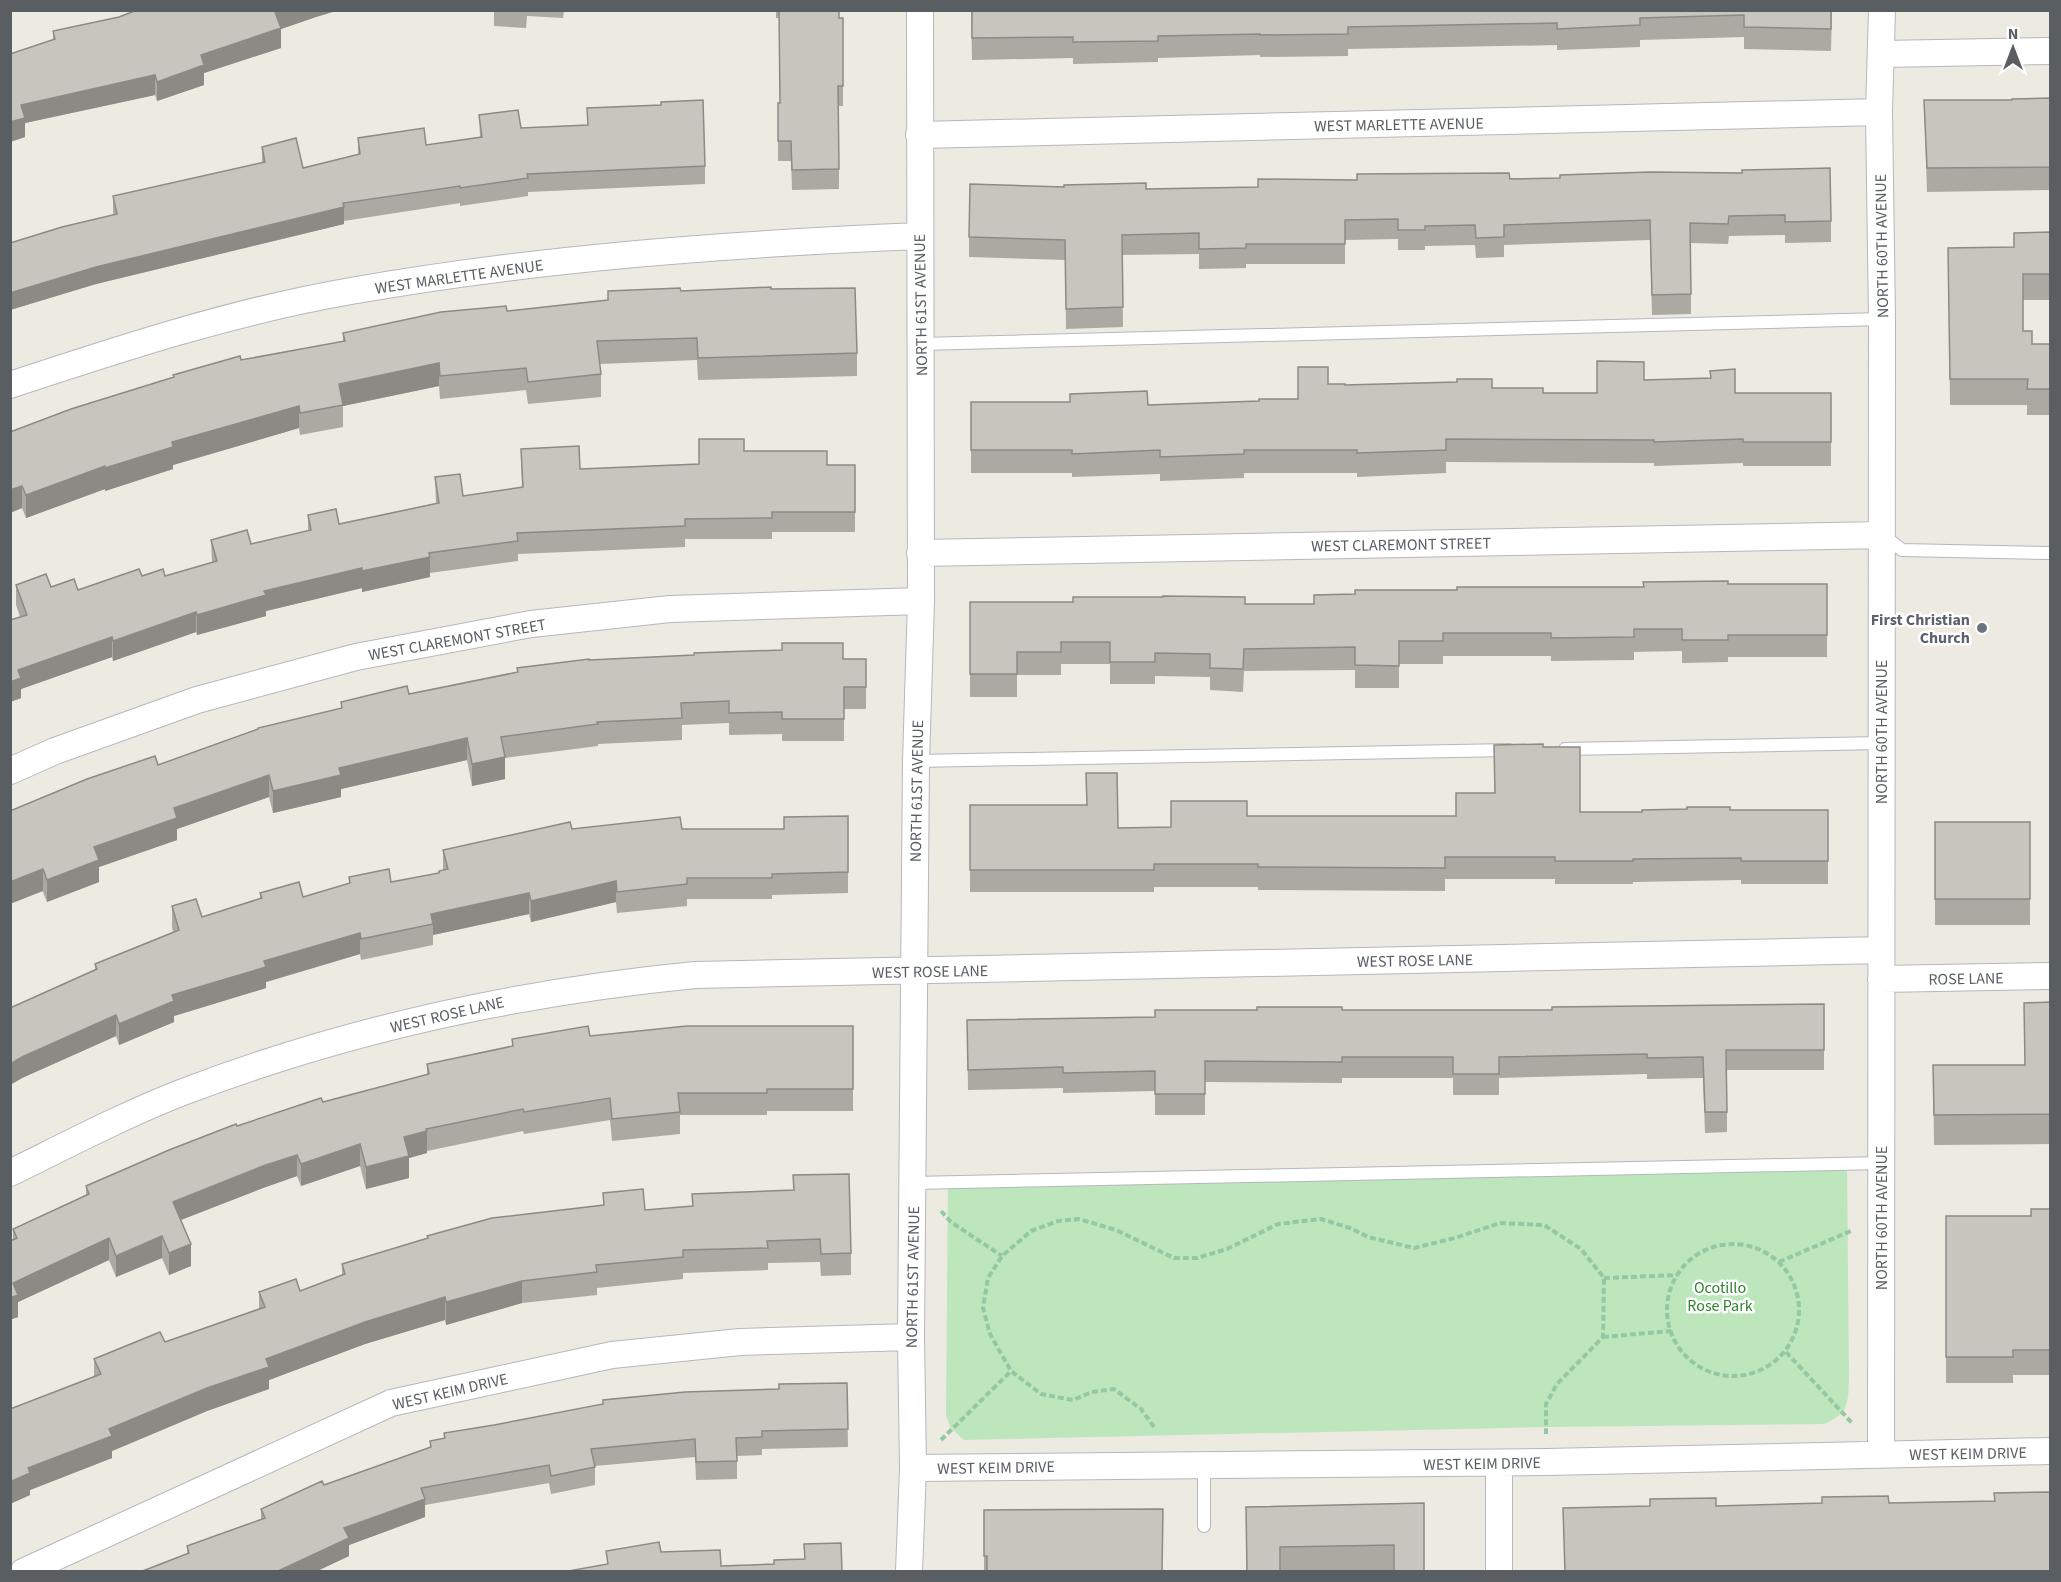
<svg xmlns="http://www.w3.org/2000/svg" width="2061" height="1582" font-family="'Source Sans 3',sans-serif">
<rect width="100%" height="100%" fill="#edeae1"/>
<path fill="#bde6bc" d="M1847 1164 1849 1377C1848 1402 1850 1413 1824 1424L1546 1427 964 1440 950 1427 946 1415 948 1182Z"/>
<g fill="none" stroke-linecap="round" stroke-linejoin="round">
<g stroke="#b4b8bc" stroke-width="14">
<path id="lane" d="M921 344 1882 319
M1883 535 1902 550 2050 553
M1565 749 1881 743
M916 761 1509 750
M913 1183 1881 1163
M1204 1465V1526"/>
</g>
<g stroke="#b4b8bc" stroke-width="28">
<path id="street" d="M1882 54 2050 51
M919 135 1879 112
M10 385C122 348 235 311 351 291 539 258 729 244 920 236
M920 553 1882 535
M10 771 55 751 197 700 356 657 531 624 670 609 921 601
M1881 979 2050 976
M10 1173C67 1145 124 1115 183 1092 348 1029 520 992 695 975L1881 950
M1881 1454 1882 319 1879 112 1882 10
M913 1468 1546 1462 2050 1451
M23 1572 391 1403 612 1355 740 1342 911 1337
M909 1572 913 1468 911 1337 916 761 921 601 920 10
M1499 1572V1463"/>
</g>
<path stroke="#94c8a2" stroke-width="4" stroke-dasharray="6 3" stroke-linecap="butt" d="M941 1211 951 1222 1002 1256
M1667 1310a66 66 0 1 1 132 0a66 66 0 1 1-132 0Z
M1779 1262 1853 1230
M1604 1278 1677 1275
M1603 1337 1671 1331
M1786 1352 1853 1424
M1154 1427 1141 1409 1114 1389 1092 1392 1073 1400 1041 1394 1011 1371 990 1334 983 1308 988 1278 1002 1256 1031 1231 1058 1221 1079 1219 1116 1230 1174 1258H1197L1227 1249 1278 1224 1321 1219 1350 1228 1368 1237 1414 1248 1455 1238 1500 1223 1544 1225 1581 1249 1604 1278 1603 1337 1557 1384 1546 1404V1434
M941 1440 1011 1371"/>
<use href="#lane" stroke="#fff" stroke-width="12"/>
<use href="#street" stroke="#fff" stroke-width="26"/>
</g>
<path fill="#aca9a3" d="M137 10H339L316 17 281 29V48L204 73V85L157 101 155 95 25 123V137L10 142 53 40V31L119 17Z
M494 10H564L563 18 527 16 526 28 494 26Z
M776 10H839V18H843V106H839V189L792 190 791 161H778V103H780L779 18H776Z
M971 10H1832L1831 51 1744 49V37L1640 40V47L1557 50V45L1348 49V56L1260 57V55L1158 58V62L1073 64V58L972 60Z
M2050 98V190L1927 192 1924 100H2012Z
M479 115 521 128 705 166V184L528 192V196L460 206V203L344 221V224L96 284 10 310V243L113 215V196L262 163V147L303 168 358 154V138L426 145 480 137Z
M1560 178 1831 221V242L1785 243V235L1729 236 1728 244 1691 243V314L1652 315 1650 240 1504 245V257L1476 258 1475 245 1425 246V250H1398V239L1345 240V264H1246V268L1199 269V254L1122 255 1123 327 1066 329 1065 260 969 257V237L1064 187 1146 189 1258 187 1357 180Z
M2050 232V300H2023V331L2032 344H2050V415H2027V405H1950L1948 248 2014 247Z
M771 289 857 353V376L698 380 697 360 600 364 601 374V397L528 404 526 390 440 399 439 386 343 406V427L300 435 299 428 173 465V469L105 491V489L26 518 22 508 10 513V432L173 377V375L241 360 343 342V333L507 311 608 300 681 291Z
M1644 380 1735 393H1831V466H1743V463L1654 466V463L1446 462V473L1357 477V473H1244V478L1160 481V474L1072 477V473H971V402L1148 405 1259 401 1298 399 1328 384 1345 385 1492 388 1543 393H1597Z
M521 449 580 469 699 464 744 451 827 465H855V532H772V539H685V547L518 554V561L430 573V577L362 592V588L266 611V616L197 635 196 632 113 661 112 657 21 689V698L10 702V620L20 617 16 605V585L78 590 142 576H165L212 562 211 540 251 544 308 531V515L339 524 436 503 435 477 463 496 522 488Z
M1728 584H1827V657H1728V662L1682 663V651L1634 652V660L1551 661V656H1443V664H1399V688H1355V670L1244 671 1243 692 1210 690V677L1155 676V684H1110V664H1061V675H1017V697H970V602H1073L1163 597 1245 604H1314L1355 594 1457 590 1644 587Z
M866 659V709H844V741H782V734L729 735V723L682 725V740L598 744V746L505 758V779L472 786 467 760 341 789V797L273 813 269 797 177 829V840L99 867V882L47 902 10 811 341 709V702L409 694 517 673V668L589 660Z
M1494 745 1543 747 1580 812H1642L1730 810H1828V884H1741V880L1633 882V884H1555V879H1445V891L1258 890V887H1154V892H970V805L1118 828 1171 827 1247 816H1456L1495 793Z
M848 816V893L772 895V899H687V906L617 913 616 902 531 922 529 914 433 935V945L361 960 360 954 266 982V988L174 1016V1022L119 1045 116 1036 22 1078 10 1085V1008L95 970V964L173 932 172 927V906L202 917 260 899V893L303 897 349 883V877L391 882 439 873 443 870V850L572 829H784Z
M1935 822H2030V925H1935Z
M2050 1002V1144L1934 1145 1933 1065H2024Z
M1824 1004V1070H1727V1132L1705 1133 1703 1078 1647 1079V1074L1499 1078V1095H1453V1078H1342V1083L1205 1082V1115H1155V1091L1063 1093V1088L968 1090 967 1020 1155 1017 1342 1010H1552Z
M853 1026V1111H767V1115H680V1134L612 1141 610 1120 524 1134 523 1131 427 1151V1153L409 1158V1178L366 1189 360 1166 301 1186 297 1176 263 1188 181 1220 191 1266 169 1275 162 1258 116 1277 109 1260 18 1302V1317L12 1319V1340H10V1241L13 1240V1229L86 1195V1186L237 1126 427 1074V1064L512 1046V1039Z
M793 1190 851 1253V1275L821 1276 820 1262 768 1263V1270L683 1273V1279L597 1288V1295L522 1303 446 1325 445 1320 365 1344 269 1380V1389L207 1411 112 1451V1458L30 1490V1495L10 1504 94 1377V1359L165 1342 259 1309V1292L300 1291 342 1276V1264L427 1238V1236L603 1205V1193L645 1210 692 1206Z
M2050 1209V1375H2013V1383H1946V1216H2031Z
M847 1383 848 1447 762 1449V1455L737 1456V1479L696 1480 695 1457 595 1466V1485L551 1494 549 1483 425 1505V1517L349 1545V1556L315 1572H140L187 1554V1546L261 1520V1509L430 1447V1441L444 1438V1433L779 1389Z
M1424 1503 1394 1570 1247 1572 1246 1507Z
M984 1510 1163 1572H984Z"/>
<path fill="#8c8a85" d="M279 10H339L316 17 281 29V48L204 73V85L157 101V82L201 55Z
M155 75V95L25 123V137L10 142V122L21 105Z
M344 207V224L96 284 10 310V293L96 267Z
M439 363V386L343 406 339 384Z
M299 406V428L173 465V469L105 491V468L172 442Z
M105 466V489L26 518V495Z
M22 486V508L10 513V490Z
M430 557V577L362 592V571Z
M362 568V588L266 611V616L197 635V615L264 591Z
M196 612V632L113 661V641Z
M112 637V657L21 689V698L10 702V682L18 670Z
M467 738V760L341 789V797L273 813V791L339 768Z
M505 757V779L472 786V764Z
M269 775V797L177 829V840L99 867V882L47 902V880L94 847 174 808Z
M43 869V891L10 904V882Z
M616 881V902L531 922V901Z
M529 893V914L433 935V924L431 914Z
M360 933V954L266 982V988L174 1016V1022L119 1045V1024L172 995 264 961Z
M116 1015V1036L22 1078 10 1085V1064L22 1057Z
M427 1131V1153L409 1158V1178L366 1189V1167L404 1137Z
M360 1144V1166L301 1186V1164Z
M297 1155V1176L263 1188 173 1223V1202L263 1166Z
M162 1236V1258L116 1277V1256Z
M109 1238V1260L18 1302V1317L12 1319V1340H10V1298L13 1283Z
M191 1244V1266L169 1275V1253Z
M522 1281V1303L446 1325V1302Z
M445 1297V1320L365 1344 269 1380V1389L207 1411 112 1451V1458L30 1490V1495L10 1504V1482L28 1468 109 1429 266 1359 365 1322Z
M425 1499V1517L349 1545V1556L315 1572H276L344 1528Z"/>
<path fill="#c8c5be" stroke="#8c8a85" stroke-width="1.5" d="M137 10H279L275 12 281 28 201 55 204 65 157 82 155 75 21 105 25 118 10 122V54L55 39 53 31 119 17Z
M779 10H839V18H843V86H838L839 169 792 170 791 141H778V103H780Z
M972 10H1831V29L1744 27V15L1640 18V25L1557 29V23L1348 27V34L1260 35V34L1158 36V41L1073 42V37L972 38Z
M2050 98V167L1927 168 1924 100H2012V99Z
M703 100 705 166 527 174 528 178 460 188V186L343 203 344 207 96 267 10 293V243L62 227 117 214 113 196 265 162 262 147 296 138 303 168 360 154 358 138 424 128 426 145 482 137 479 115 518 110 521 128 588 125 587 108 661 105V102Z
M1830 168 1831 221 1785 222V215L1729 216 1728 224 1690 223 1691 294 1652 295 1650 220 1504 225V237L1476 238 1475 225 1425 226V230H1398V219L1345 220V244H1246V248L1199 249V233L1122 235 1123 307 1066 309 1065 240 969 237 970 184 1064 187V185L1146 183V189L1258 187V179L1357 180V174L1509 173 1510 179 1560 178V175L1650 172 1742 173V170Z
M2050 232V274H2023V331H2032V344H2050V389H2027L2028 379H1950L1948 248 2014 247V233Z
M771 287V289L855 288 857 353 698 358 697 338 597 341 601 374 528 382 526 368 440 376 439 363 339 384 343 405 300 413 299 406 172 442 173 447 105 468V466L26 495 22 486 10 490V432L71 409 174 377 173 375 240 356 241 360 345 341 343 333 441 312 506 306 507 311 608 300V291L680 288 681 291Z
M1597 361 1644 362V380L1711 378 1710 371 1735 369V393H1831V442H1743V439L1654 442V440L1446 439V450L1357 453V450H1244V454L1160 457V450L1072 454V450H971V402H1070V394L1147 391 1148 405 1259 401V399H1298V367H1328V384H1345V385L1457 382V379H1492V388H1543V393H1597Z
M699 439H744V451H827V465H855V512H772V518L685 519V526L517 533 518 541 429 553 430 557 362 571V568L264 591 266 595 197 615 196 612 113 641 112 637 18 670 21 678 10 682V620L27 615 16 585 46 574 51 587 74 579 78 590 139 569 142 576 163 569 165 576 217 561 211 540 247 530 251 544 311 530 308 515 336 509 339 524 439 503 435 477 460 474 463 496 523 487 521 449 579 446 580 469 699 464Z
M1728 581V584H1827V635H1728V640H1682V629H1634V637L1551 638V633H1443V641H1399V666L1355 665V647L1244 649 1243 669 1210 668V654L1155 653V662H1110V642H1061V652H1017V674H970V602H1073V597H1163V596L1245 597V604H1314V595L1355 594V590H1457V587H1644L1643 582Z
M782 643H843V659H866V687H844V719H782V712L729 713V701L681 703 682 718 597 722 598 724 501 737 505 757 472 764 467 738 339 768 341 775 273 791 269 775 174 808 177 818 94 847 99 860 47 880 43 869 10 882V811L87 779 155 756 158 765 258 729V728L342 708 341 702 407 686 409 694 518 672 517 668 589 659V660L694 655V653L782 650Z
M1543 744V747H1580V812H1642V810L1687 809V807H1730V810H1828V861H1741V858L1633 859V861H1555V857H1445V868L1258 867V864H1154V870H970V805H1087L1086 773H1117L1118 828 1171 827V801H1247V816H1456V793H1495L1494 745Z
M848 816V872L772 874V878H687V884L617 892 616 881 531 901 529 893 431 914 433 924 361 939 360 933 264 961 266 967 172 995 174 1001 119 1024 116 1015 22 1057 10 1064V1008L97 969 95 964 179 930 172 906 196 899 202 917 262 898 260 893 299 882 303 897 350 883 349 877 389 869 391 882 439 873V871L448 869 443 850 570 822 572 829 680 817 682 829H784V817Z
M1935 822H2030V899H1935Z
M2050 1002V1114L1934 1115 1933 1065H2025L2024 1003Z
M1824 1004V1050H1726L1727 1112H1705L1703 1057 1647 1058V1054L1499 1057V1074H1453V1057H1342V1062L1205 1061V1094H1155V1071L1063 1073V1067L968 1070 967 1020 1155 1017V1010H1257V1007H1342V1010H1552V1007Z
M588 1026 590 1036 687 1026H853V1089H767V1093H678L680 1112 612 1119 610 1098 524 1112 523 1109 426 1129 427 1131 404 1137 409 1156 366 1167 360 1144 301 1164 297 1155 263 1166 173 1202 191 1244 169 1253 162 1236 116 1256 109 1238 13 1283 18 1295 10 1298V1241L17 1238 13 1229 89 1194 86 1186 169 1150 236 1124 237 1126 321 1098 323 1102 429 1074 427 1064 513 1046 512 1039Z
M849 1174 851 1253 821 1254 820 1239 767 1241 768 1248 683 1250V1257L596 1265 597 1272 522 1281 446 1302 445 1297 365 1322 266 1359 269 1367 207 1388 109 1429 112 1436 28 1468 30 1473 10 1482V1409L101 1374 94 1359 160 1332 165 1342 265 1307 259 1292 296 1279 300 1291 345 1274 342 1264 428 1238 427 1236 492 1218 604 1205 603 1193 643 1189 645 1210 693 1206 692 1194 794 1190 793 1175Z
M2031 1209H2050V1350H2013V1357H1946V1216H2031Z
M847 1383 848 1429 762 1431V1437L736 1438 737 1461 696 1462 695 1439 591 1449 595 1467 551 1476 549 1465 421 1488 425 1499 344 1528 349 1538 276 1572H140L189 1553 187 1546 265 1518 261 1509 322 1481 324 1485 431 1447 430 1441 445 1438 444 1433 494 1425 603 1404V1400L685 1392 779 1389V1384Z
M2050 1492V1572H1565L1563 1508 1650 1506V1499L1716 1498V1506L1822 1503V1497L1888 1496 1889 1503 1995 1501 1994 1493Z
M1424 1503V1572H1394V1545L1280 1547V1572H1247L1246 1507Z
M1163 1509 1162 1572H987V1556H984V1510Z
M659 1542 661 1552 720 1550 721 1566 774 1564V1560L805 1559 804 1544 841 1543 842 1572H563L608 1564 606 1551Z"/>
<circle fill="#6b7280" stroke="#fff" stroke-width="2" cx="1982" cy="628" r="6"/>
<g text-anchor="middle" stroke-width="5" stroke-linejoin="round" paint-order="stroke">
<g font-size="16" fill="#595e63" stroke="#fff">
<text transform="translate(1399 124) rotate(-1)" y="6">WEST MARLETTE AVENUE</text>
<text transform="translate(1881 246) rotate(-91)" y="6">NORTH 60TH AVENUE</text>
<text transform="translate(459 276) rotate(-8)" y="6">WEST MARLETTE AVENUE</text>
<text transform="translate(920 305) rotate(-91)" y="6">NORTH 61ST AVENUE</text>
<text transform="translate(1401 544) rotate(-1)" y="6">WEST CLAREMONT STREET</text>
<text transform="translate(457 639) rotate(-10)" y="6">WEST CLAREMONT STREET</text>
<text transform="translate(1881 732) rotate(-90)" y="6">NORTH 60TH AVENUE</text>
<text transform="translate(916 791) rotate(-89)" y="6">NORTH 61ST AVENUE</text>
<text transform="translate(1415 960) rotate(-1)" y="6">WEST ROSE LANE</text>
<text transform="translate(930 971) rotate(-1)" y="6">WEST ROSE LANE</text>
<text transform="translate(1966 978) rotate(-1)" y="6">ROSE LANE</text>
<text transform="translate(447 1014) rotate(-13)" y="6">WEST ROSE LANE</text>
<text transform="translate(1881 1218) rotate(-90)" y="6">NORTH 60TH AVENUE</text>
<text transform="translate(912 1277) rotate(-89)" y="6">NORTH 61ST AVENUE</text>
<text transform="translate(450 1391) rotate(-13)" y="6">WEST KEIM DRIVE</text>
<text transform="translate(1968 1453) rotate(-1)" y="6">WEST KEIM DRIVE</text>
<text transform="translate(1482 1463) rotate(-1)" y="6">WEST KEIM DRIVE</text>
<text transform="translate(996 1467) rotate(-1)" y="6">WEST KEIM DRIVE</text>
</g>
<g font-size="16" font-weight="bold" fill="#5b616d" stroke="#fff" text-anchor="end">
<text x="1970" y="625">First Christian<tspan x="1970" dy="18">Church</tspan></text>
</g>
<g font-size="16" fill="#308331" stroke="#fff">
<text x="1720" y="1293">Ocotillo<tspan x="1720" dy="18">Rose Park</tspan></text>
</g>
</g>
<rect width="2061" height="1582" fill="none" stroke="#595e63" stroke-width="24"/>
<g transform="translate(2013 48)" stroke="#ffffff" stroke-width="4.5" paint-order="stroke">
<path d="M0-4.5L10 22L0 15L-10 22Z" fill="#595e63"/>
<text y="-9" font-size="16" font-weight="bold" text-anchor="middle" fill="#595e63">N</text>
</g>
</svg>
